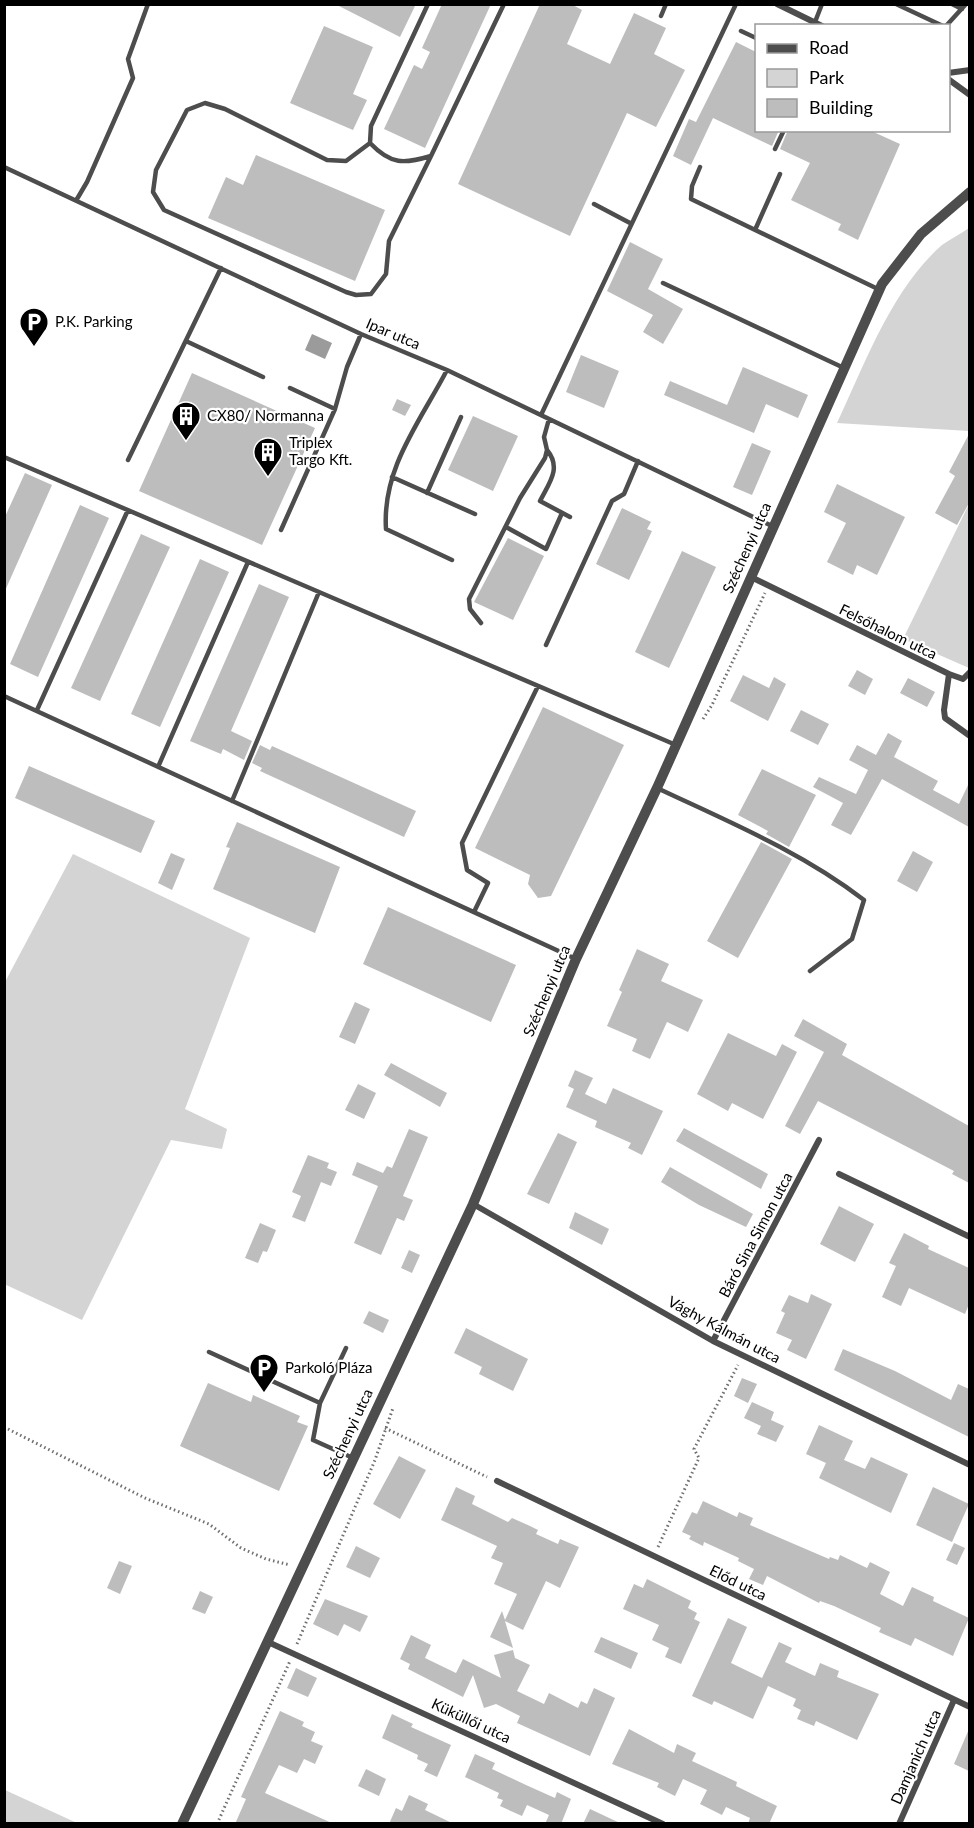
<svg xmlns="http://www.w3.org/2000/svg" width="974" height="1828" font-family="Lato,sans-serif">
<rect width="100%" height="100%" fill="#fff"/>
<path fill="#d4d4d4" d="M969 228V431L837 423C865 364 891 290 942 245 950 239 961 234 969 228Z
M969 504V668L903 639Z
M73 854 250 938 185 1109 227 1129 222 1149 171 1140 82 1320 4 1284 5 982Z
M4 1790H5L77 1823H5Z"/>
<path fill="#9b9b9b" d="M312 334 332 343 325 359 305 350Z"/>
<path fill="#bdbdbd" d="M335 4H416L400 37Z
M442 4H491L425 148 384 129 414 65 422 69 430 52 422 48Z
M540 4H571L582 10 567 44 610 64 634 13 666 28 654 54 685 70 656 127 627 113 570 236 458 184Z
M324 26 373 47 353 94 367 100 353 130 290 103Z
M736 42 756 52V130H779L772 146 713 118 691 165 673 156 689 119 696 122Z
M788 130H869L900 144 858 240 838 230 841 224 791 200 810 163 780 149Z
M256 155 385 210 355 281 208 218 226 177 243 185Z
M630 242 663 259 648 289 683 309 663 344 643 332 653 315 607 291Z
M581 355 619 371 604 408 566 392Z
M743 367 808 395 798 418 766 404 754 433 664 395 670 381 727 405Z
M192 373 315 428 262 545 139 491Z
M397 399 411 405 405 416 392 410Z
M473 416 518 436 493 491 448 470Z
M969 434V503L957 525 935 513 955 476 949 472Z
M752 443 771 451 752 495 733 487Z
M25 473 52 485 4 593V519Z
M837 484 905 517 877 575 857 565 853 575 827 562 846 523 824 512Z
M80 505 109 518 38 677 10 664Z
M622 508 651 522 647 529 652 531 629 580 596 564Z
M141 534 170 547 100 701 71 688Z
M508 538 544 556 513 620 474 602Z
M682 551 716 567 669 668 635 652Z
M200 559 229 572 160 727 131 714Z
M259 584 289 597 231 731 252 741 244 760 223 749 221 754 190 741Z
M857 670 873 679 865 695 848 686Z
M743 675 769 688 774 677 786 684 768 721 730 701Z
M908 678 935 692 927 707 900 693Z
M543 707 624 745 551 896 538 898 528 884 530 875 475 848Z
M801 710 829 724 818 745 790 731Z
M888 733 902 741 894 757 938 781 933 790 959 804 969 783V827L882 779 851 835 831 825 843 803 813 787 819 777 856 794 868 770 849 760 857 745 876 755Z
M260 745 270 750 272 746 416 811 404 837 260 771 262 768 252 763Z
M29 766 155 821 141 853 15 798Z
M762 769 816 795 789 847 766 834 768 831 738 815Z
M237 822 340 867 315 933 213 889 230 848 226 847Z
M761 842 792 859 738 958 707 941Z
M913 851 933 862 917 892 897 881Z
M171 853 185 859 172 890 158 883Z
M388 907 516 965 491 1022 363 964Z
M637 949 669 964 661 981 703 1000 688 1032 667 1022 650 1059 632 1051 637 1039 607 1026 622 992 619 990Z
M355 1002 370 1009 355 1044 339 1037Z
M803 1019 847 1044 842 1055 969 1126V1183L952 1174 954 1171 818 1101 800 1134 785 1126 824 1052 794 1036Z
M728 1033 776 1056 782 1044 797 1052 763 1119 732 1103 728 1111 697 1094Z
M391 1063 447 1093 440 1107 384 1075Z
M575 1070 593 1078 585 1094 606 1104 613 1088 663 1111 642 1155 628 1148 631 1143 595 1127 597 1121 566 1107 574 1089 568 1086Z
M358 1084 376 1093 364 1119 345 1110Z
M684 1128 768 1174 761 1189 676 1141Z
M409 1129 428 1137 403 1196 413 1200 404 1221 397 1218 381 1255 354 1243 378 1186 352 1175 357 1162 383 1173 387 1166 392 1168Z
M558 1133 577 1142 549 1204 527 1194Z
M308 1155 329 1163 327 1168 337 1172 331 1186 321 1182 305 1222 292 1217 301 1196 292 1192Z
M670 1167 753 1214 746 1227 699 1205 661 1182Z
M839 1206 874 1224 855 1262 820 1244Z
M575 1212 609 1229 602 1245 569 1228Z
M260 1223 276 1230 267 1252 263 1251 258 1263 245 1258Z
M904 1233 929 1246 928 1249 969 1268V1304L965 1314 909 1288 901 1306 882 1297 896 1266 889 1263Z
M409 1250 420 1255 412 1273 401 1268Z
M811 1294 832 1304 806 1359 787 1350 792 1340 776 1333 785 1313 781 1311 789 1295 808 1303Z
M369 1311 389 1320 383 1333 363 1323Z
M466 1328 528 1359 513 1391 479 1374 482 1367 454 1353Z
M843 1349 895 1371 951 1400 958 1384 969 1389V1437L834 1370Z
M742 1378 757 1384 748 1403 734 1396Z
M208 1383 251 1402 253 1395 300 1416 297 1422 308 1426 279 1491 180 1446Z
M752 1402 774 1412 771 1420 784 1426 776 1442 757 1434 761 1426 744 1418Z
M819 1425 853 1441 844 1460 865 1469 871 1457 908 1474 891 1513 819 1478 826 1463 806 1454Z
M399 1456 426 1470 400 1519 373 1504Z
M456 1487 475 1496 472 1504 508 1522 512 1518 530 1526 538 1530 536 1534 558 1544 560 1539 579 1547 560 1588 546 1581 523 1630 505 1621 513 1648 490 1637 502 1611 505 1620 517 1594 494 1584 503 1563 491 1558 497 1546 441 1520Z
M933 1487 969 1504 952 1542 916 1525Z
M703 1501 737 1517 739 1512 753 1518 750 1525 829 1559 830 1557 838 1560 840 1555 867 1568 870 1562 890 1572 880 1594 903 1606 912 1587 934 1597 933 1601 969 1618 953 1656 915 1638 911 1646 879 1632 881 1628 834 1606 820 1601 819 1603 767 1576 763 1585 749 1579 754 1569 738 1561 739 1558 704 1542 703 1546 689 1539 691 1536 682 1532 692 1512 697 1514Z
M954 1543 965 1548 957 1565 946 1560Z
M356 1546 380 1558 370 1578 346 1567Z
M119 1561 132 1566 120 1594 107 1588Z
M647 1579 691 1601 688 1608 697 1613 694 1619 700 1622 681 1664 665 1657 669 1648 652 1640 659 1625 623 1609 634 1584 643 1588Z
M200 1591 213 1597 205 1614 192 1609Z
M325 1599 368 1616 360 1632 344 1624 338 1636 313 1624Z
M728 1618 747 1627 731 1663 762 1678 779 1642 792 1648 785 1662 815 1676 820 1663 839 1671 837 1677 879 1694 857 1740 816 1721 814 1726 797 1719 801 1710 793 1706 796 1699 768 1686 753 1719 714 1701 712 1705 692 1696Z
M411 1635 431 1645 425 1658 456 1673 463 1659 501 1678 494 1655 513 1650 515 1658 530 1665 517 1691 544 1704 549 1693 578 1708 581 1701 587 1704 594 1688 615 1698 590 1756 517 1723 520 1716 496 1704 484 1708 473 1675 463 1697 408 1669 410 1664 400 1659Z
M601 1637 638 1653 631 1669 594 1652Z
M296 1668 317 1678 308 1697 287 1688Z
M280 1711 304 1722 302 1726 315 1732 311 1741 323 1746 315 1764 304 1759 297 1773 279 1765 265 1793 334 1824H235L246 1799 241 1797Z
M392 1714 413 1724 411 1727 451 1745 437 1777 424 1771 428 1764 417 1759 418 1755 382 1738Z
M629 1729 674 1753 677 1744 696 1753 692 1761 737 1782 736 1786 777 1806 769 1824H748L750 1818 726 1807 722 1815 700 1804 707 1790 683 1779 675 1796 657 1787 659 1783 612 1764Z
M969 1729V1771L954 1764Z
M475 1754 495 1763 492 1769 526 1785 555 1798 557 1792 571 1799 561 1824H545L549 1815 527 1805 522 1816 500 1806 503 1800 497 1798 499 1793 465 1777Z
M366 1769 386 1779 379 1796 358 1786Z
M409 1795 428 1804 425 1810 454 1824H389L396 1808 402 1811Z
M590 1809 622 1824H583Z"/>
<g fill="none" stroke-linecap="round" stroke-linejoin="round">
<path stroke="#6f6f6f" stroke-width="3" stroke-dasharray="1.5 3" stroke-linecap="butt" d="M703 719 712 705 765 593
M4 1427 145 1498 209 1524 241 1548 266 1559 290 1565
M385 1428 487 1477
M658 1547 699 1458 694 1449 738 1365
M297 1644 375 1460 393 1408
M217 1824 290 1661"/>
<path stroke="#4d4d4d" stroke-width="4.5" d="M428 4 371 126 370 143C391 165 404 164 431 156L504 4
M896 4 943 26
M952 4 962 9
M661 16 666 4
M815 22 822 4
M946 26 966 4
M741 31 756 38
M370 143 346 161 327 160 225 109 205 103 187 110 156 170 153 192 164 210 346 292 356 295 371 294 386 274 389 241 431 156
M775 149 784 130
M4 167 361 334 447 370 772 526
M700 167 692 186 691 199 880 290
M77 199 87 182 133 78 128 59 148 4
M594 204 630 223
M755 230 780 174
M663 283 844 368
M188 342 263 377
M447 370C420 422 382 468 386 529L452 560
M290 388 335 409
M541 415 736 4
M547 450C562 468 549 483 540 501L570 517
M4 457 676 745
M128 460 221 268
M392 477 475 514
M427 493 461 417
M506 527 546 549 562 513
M281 530 335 409 347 367 361 334
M481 623 470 609 469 599 520 498 545 458 547 450 544 437 549 419
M546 645 612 501 624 494 638 461
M4 696 576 959
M37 710 128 510
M158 767 248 562
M657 788C727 821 802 852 864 900L852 939 810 971
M232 801 319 592
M474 912 488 883 467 870 462 843 538 686
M209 1352 320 1403 313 1440 353 1458
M320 1403 346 1348"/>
<path stroke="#4d4d4d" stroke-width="6" d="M777 4 822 26
M948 73 970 70
M948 79 970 95
M751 577 949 674 944 710 945 718 970 736
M949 674 963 679 970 672
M839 1174 970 1237
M473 1204 713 1341 970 1465
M713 1341 819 1140
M497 1481 970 1707
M268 1642 663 1824
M899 1824 954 1700"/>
<path stroke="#4d4d4d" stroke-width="10" d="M182 1824 473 1204 576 959 657 788 882 284 921 234 970 192"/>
</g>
<defs>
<g id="parking-pin" transform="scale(1.5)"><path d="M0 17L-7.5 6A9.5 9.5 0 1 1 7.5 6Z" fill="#000" stroke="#fff"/><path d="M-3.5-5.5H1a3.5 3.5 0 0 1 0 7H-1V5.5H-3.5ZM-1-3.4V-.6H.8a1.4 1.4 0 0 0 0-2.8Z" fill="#fff"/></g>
<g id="building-pin" transform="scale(1.5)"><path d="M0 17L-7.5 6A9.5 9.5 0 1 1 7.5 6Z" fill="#000" stroke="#fff"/><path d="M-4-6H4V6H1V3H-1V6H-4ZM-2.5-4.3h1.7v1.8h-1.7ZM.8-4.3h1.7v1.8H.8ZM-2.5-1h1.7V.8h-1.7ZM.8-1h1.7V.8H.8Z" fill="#fff"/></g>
</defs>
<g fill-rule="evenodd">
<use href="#parking-pin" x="34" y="322"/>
<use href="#building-pin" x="186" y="416"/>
<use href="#building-pin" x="268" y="452"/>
<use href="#parking-pin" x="264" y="1368"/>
</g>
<g text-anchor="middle" stroke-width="4.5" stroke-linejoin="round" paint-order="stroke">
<g font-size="15" fill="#000" stroke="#fff" text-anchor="start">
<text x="55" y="327">P.K. Parking</text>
<text x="207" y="421">CX80/ Normanna</text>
<text x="289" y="448">Triplex<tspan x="289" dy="17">Targo Kft.</tspan></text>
<text x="285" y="1373">Parkoló Pláza</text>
</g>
<g font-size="15" fill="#000" stroke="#fff">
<text transform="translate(393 334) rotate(23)" y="5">Ipar utca</text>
<text transform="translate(747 548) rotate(-66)" y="5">Széchenyi utca</text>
<text transform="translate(888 632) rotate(26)" y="5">Felsőhalom utca</text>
<text transform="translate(547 991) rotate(-67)" y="5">Széchenyi utca</text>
<text transform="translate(756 1235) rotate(-62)" y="5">Báró Sina Simon utca</text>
<text transform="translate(724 1330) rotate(28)" y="5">Vághy Kálmán utca</text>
<text transform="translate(348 1434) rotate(-65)" y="5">Széchenyi utca</text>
<text transform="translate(738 1583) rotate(26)" y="5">Előd utca</text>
<text transform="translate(471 1721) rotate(25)" y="5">Küküllői utca</text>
<text transform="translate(916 1757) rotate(-66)" y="5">Damjanich utca</text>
</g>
</g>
<rect width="974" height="1828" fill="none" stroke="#000000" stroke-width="12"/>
<rect x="755" y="24" width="195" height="108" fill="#ffffff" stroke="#999999" stroke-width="1.5"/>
<rect x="767" y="44" width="30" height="9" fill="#4d4d4d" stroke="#999999" stroke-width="1.5"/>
<text x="809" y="54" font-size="18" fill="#000000">Road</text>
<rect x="767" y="69" width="30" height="18" fill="#d4d4d4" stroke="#999999" stroke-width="1.5"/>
<text x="809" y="84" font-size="18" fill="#000000">Park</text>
<rect x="767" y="99" width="30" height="18" fill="#bdbdbd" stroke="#999999" stroke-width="1.5"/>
<text x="809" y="114" font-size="18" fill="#000000">Building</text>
</svg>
